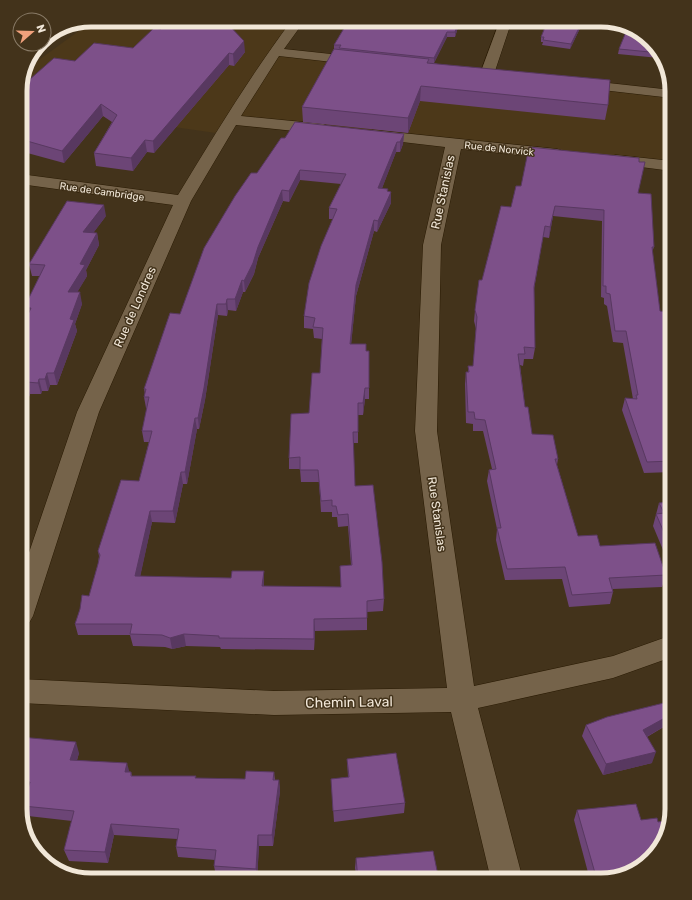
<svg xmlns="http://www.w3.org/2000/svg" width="692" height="900" font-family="Rubik,sans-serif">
<rect width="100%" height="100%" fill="#43331b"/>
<path fill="#4c3819" d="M94 20H214L293 28 275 52 672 94V166L232 120 223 134 20 105V86L25 70Z"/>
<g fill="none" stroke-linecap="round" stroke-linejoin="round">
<g stroke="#291a03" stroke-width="1">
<path id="street" d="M292 20H305L284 49 359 57 364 58 366 61 364 64 359 65 279 56 241 116 323 124 328 126 331 129 328 132 323 134 236 125 191 201 99 412 33 616 29 623 20 626V579L77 412 173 205 20 184V174L178 195C214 136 250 76 292 20Z
M500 20H512L494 74 492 77 487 78 482 77 480 74Z
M581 80 672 90V98L576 87 574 84 576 81Z
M373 130 557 149 563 151 565 154 563 157 557 159 461 149 441 245 437 431 474 686 613 656 672 635V657L613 678 478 708 523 880H491L451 712 274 715 20 703V679L274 691 447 688 415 431 423 245 445 147 368 138 365 135 368 132Z
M616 155 672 161V171L610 163 608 160 610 157Z"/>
</g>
<use href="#street" fill="#75634a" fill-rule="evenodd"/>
</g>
<path fill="#6c4576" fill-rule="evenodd" d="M349 20H465L463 24H459L455 37H447L434 63 608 105 605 120 420 101 408 133 303 122 302 107 334 49V45Z
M584 20 570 49 542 45 543 42H541V37Z
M133 48 245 52 234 66 229 65 154 153 147 152 133 171 96 166 94 153 112 122 103 116 64 163 20 151V88L75 61Z
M619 49 660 52 661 55H660L659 58 618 54Z
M404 134 403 144 400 152H396L382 188 388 192H391V203L377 232 374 231 356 296 351 344 366 351H369V399H365L363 415H358V443H353L355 486 384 599 383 611 367 612V630L315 631 314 650 221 649 220 647 186 646 172 649 165 647 133 646 130 635H78L75 624 89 596 98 564 99 556 98 551 139 481 149 442H144L142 431 147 408H146L144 397 145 394 144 389 180 314 257 173 285 138ZM300 180 341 184 329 208V219H333L304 316V328L313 329 314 338 322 339 320 373 309 413 289 458V469H300L301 482H319L321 512H332V517H337L338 527 348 526 351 565 340 566 341 587 264 586V583L140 576 152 522 175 523 183 484H187L197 429H199L205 400 218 315 227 316 228 310 236 311 243 292H245L254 274 258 258 283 201 289 202Z
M639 162 638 193 654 247 652 252 660 311 670 368H672V472L644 473 622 410 625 398 633 399 623 343 613 342 607 306 604 304V298L601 297 602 221 553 216 549 238 543 237 534 289 535 348 533 359H524L523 366 520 365 525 407 532 434 558 459 557 465 578 536 666 575 662 587 613 589V592L610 604 569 607 562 579 505 580 496 540 497 529 487 481 489 470 492 469 483 431H473V424L466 423 465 384 466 372H468V366H473L476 329 474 321 475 310 482 280 511 207 521 186Z
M106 216 93 233H97L99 245 86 270 87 276 77 292 82 304 75 324 77 331 57 385H50L48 391H42L41 394H30L20 421V331L27 317 24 308 40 276H32L29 264Z
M672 502V569H671L653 526 659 503Z
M672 701V722L647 737 652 763 603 775 582 736 586 725Z
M20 737 79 753 77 760 131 772 132 776 196 778 245 779 274 772 275 780H279L280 791 273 846H259L257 879 216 876 214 866 215 860 178 857 176 847 177 839 114 835 108 863 69 861 64 850 72 821 28 816 23 806 27 793 20 792Z
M347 759 405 803 404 813 334 822 331 779 348 777Z
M577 810 641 820 658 822 601 880H590L574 820Z
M356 858 439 880H357L355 868Z"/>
<path fill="#583860" d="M459 20V24L455 37V32Z
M583 20H584L570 49 571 44Z
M447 32V37L434 63V58Z
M244 41 245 52 234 66 233 54Z
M229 53V65L154 153 153 141Z
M421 86 420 101 408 133V118Z
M101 104 103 116 64 163 62 151Z
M404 134 403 144 400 152V142Z
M145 140 147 152 133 171 131 158Z
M397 142 396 152 378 199V188Z
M300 170V180L289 202V191Z
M388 189V199L391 192V203L377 232 378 221Z
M282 190 283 201 258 258 254 274 245 292 244 281 258 247Z
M104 205 106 216 85 244 83 232Z
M555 206 553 216 549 238 550 227Z
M374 220V231L356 296 350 356V344L356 285Z
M97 233 99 245 86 270 87 276 71 303 68 292 80 264Z
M242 280 243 292 236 311 235 299Z
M80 292 82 304 75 324 77 331 57 385 54 373 70 319Z
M227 299 228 310 227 316 226 304Z
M217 304 218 315 205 400 199 429 198 418Z
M47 373 50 385 48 391 45 379Z
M39 379 42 391 41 394 38 383Z
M27 382 30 394 20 421V400Z
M365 388V399L363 415V403Z
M195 418 197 429 187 484 185 472Z
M181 472 183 484 175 523 173 511Z
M150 511 152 522 138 587 135 576Z
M264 571V583L263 597 262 586Z
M314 619 315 631 314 650Z
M184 634 186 646 172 649 170 638Z
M672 714V722L639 741 643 730Z
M76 742 79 753 74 771 70 760Z
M656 752 652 763 603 775 606 764Z
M127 763 130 774 125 772Z
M279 780 280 791 273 846 272 835Z
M111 824 114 835 108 863 105 852Z
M258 835 259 846 257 879 256 869Z"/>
<path fill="#7d5089" stroke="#583860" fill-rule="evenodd" d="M169 20H224L244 41 233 54 229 53 153 141 145 140 131 158 94 153 117 115 101 104 62 151 20 139V88L54 58 75 61 94 43 133 48 154 28 161 29Z
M349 20H459L455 32H447L434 58 339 48 341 45H334Z
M548 20H583L571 44 543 40 544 37H541Z
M628 27 636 29 660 52V53L619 49Z
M334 49 429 59 427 63 610 80 608 105 421 86 408 118 302 107Z
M295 122 404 134 400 142H397L378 188 388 189 387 191 391 192 378 221 374 220 356 285 350 344H366V351H369V388H365L363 403H358V432H353L355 486 373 485 382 562 384 599 367 601V618L314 619V639L219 638V636L184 634 170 638 162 635 130 634 132 624H75L80 609 82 595 89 596 98 564 100 555 98 551 121 480 139 481 152 431H142L149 397H144L146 389H144L170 313 180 314 204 248 235 196 251 173H257L281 138H285ZM300 170 346 174 329 208 337 209 321 246 309 283 304 316 315 318 313 327 323 328 320 373H312L309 413 291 414 289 458 300 457V470H318L321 501 332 500V506H336L338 515 348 514 352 565 340 566 341 587 262 586 264 571H232L231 578 135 576 150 511H173L181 472H185L195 418H198L204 388 217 304H226L227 299H235L242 280 244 281 253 263 258 247 282 190 289 191Z
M529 147 639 158V162H645L638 193 651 194 654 247H652L660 311 669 312 671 321 670 368H672V461L647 462 625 398 637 399 636 395H638L626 331H615L610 294 606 293V286H603L604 210 555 206 550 227 545 226 534 287 535 348 524 347 525 354H518L525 407H528L532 434 553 435 558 459H555L578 536 597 535 600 546 655 543 666 575 609 578 613 592 572 595 565 567 507 569 497 528H501L489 470 496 469 485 420 475 419 474 412H468L466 372H469L468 366H473L477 317 475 310 479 280H482L501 206 511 207 516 186H521Z
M67 201 104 205 83 232 97 233 80 264 85 265 68 292H80L70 319 74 320 54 373H47L45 379H39L38 383 27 382 20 400V331L31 308H24L45 265 29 264Z
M672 502V551L656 514 664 513 659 503Z
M672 701V714L643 730 656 752 606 764 586 725 607 717Z
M20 737 76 742 70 760 127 763 125 772H131V776H196L195 778 245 779 246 771 274 772 273 780H279L272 835H258L256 869 214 866 216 850 176 847 179 829 111 824 105 852 64 850 74 811 23 806 30 782H20Z
M396 753 405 803 333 811 331 779 349 777 347 759Z
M636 804 641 820 657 818 658 822 669 820 663 844 640 868 601 880H597L577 810Z
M433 851 439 880H358L356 858Z"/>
<g text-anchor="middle" stroke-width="3" stroke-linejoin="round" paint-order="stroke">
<g font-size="10" fill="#f1e7d8" stroke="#43331b">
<text transform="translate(499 148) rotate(6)" y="4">Rue de Norvick</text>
<text transform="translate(102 191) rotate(8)" y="4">Rue de Cambridge</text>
</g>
<g font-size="12" fill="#f1e7d8" stroke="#43331b">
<text transform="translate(443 192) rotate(-78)" y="4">Rue Stanislas</text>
<text transform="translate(135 307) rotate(-66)" y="4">Rue de Londres</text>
<text transform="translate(437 514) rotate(82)" y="4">Rue Stanislas</text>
</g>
<g font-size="14" fill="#f1e7d8" stroke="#43331b">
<text transform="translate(349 702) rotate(-1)" y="5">Chemin Laval</text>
</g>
</g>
<path d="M0 0H692V900H0ZM91 27H601A64 64 0 0 1 665 91V809A64 64 0 0 1 601 873H91A64 64 0 0 1 27 809V91A64 64 0 0 1 91 27Z" fill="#43331b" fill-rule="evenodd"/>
<path fill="none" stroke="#f1e7d8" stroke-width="5" d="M91 27H601A64 64 0 0 1 665 91V809A64 64 0 0 1 601 873H91A64 64 0 0 1 27 809V91A64 64 0 0 1 91 27Z"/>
<g transform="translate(32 32) rotate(70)"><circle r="19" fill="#43331b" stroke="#897b67"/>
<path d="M0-3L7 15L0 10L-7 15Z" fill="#f1a17c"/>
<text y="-6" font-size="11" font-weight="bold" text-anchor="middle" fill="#f1e7d8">N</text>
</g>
</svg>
